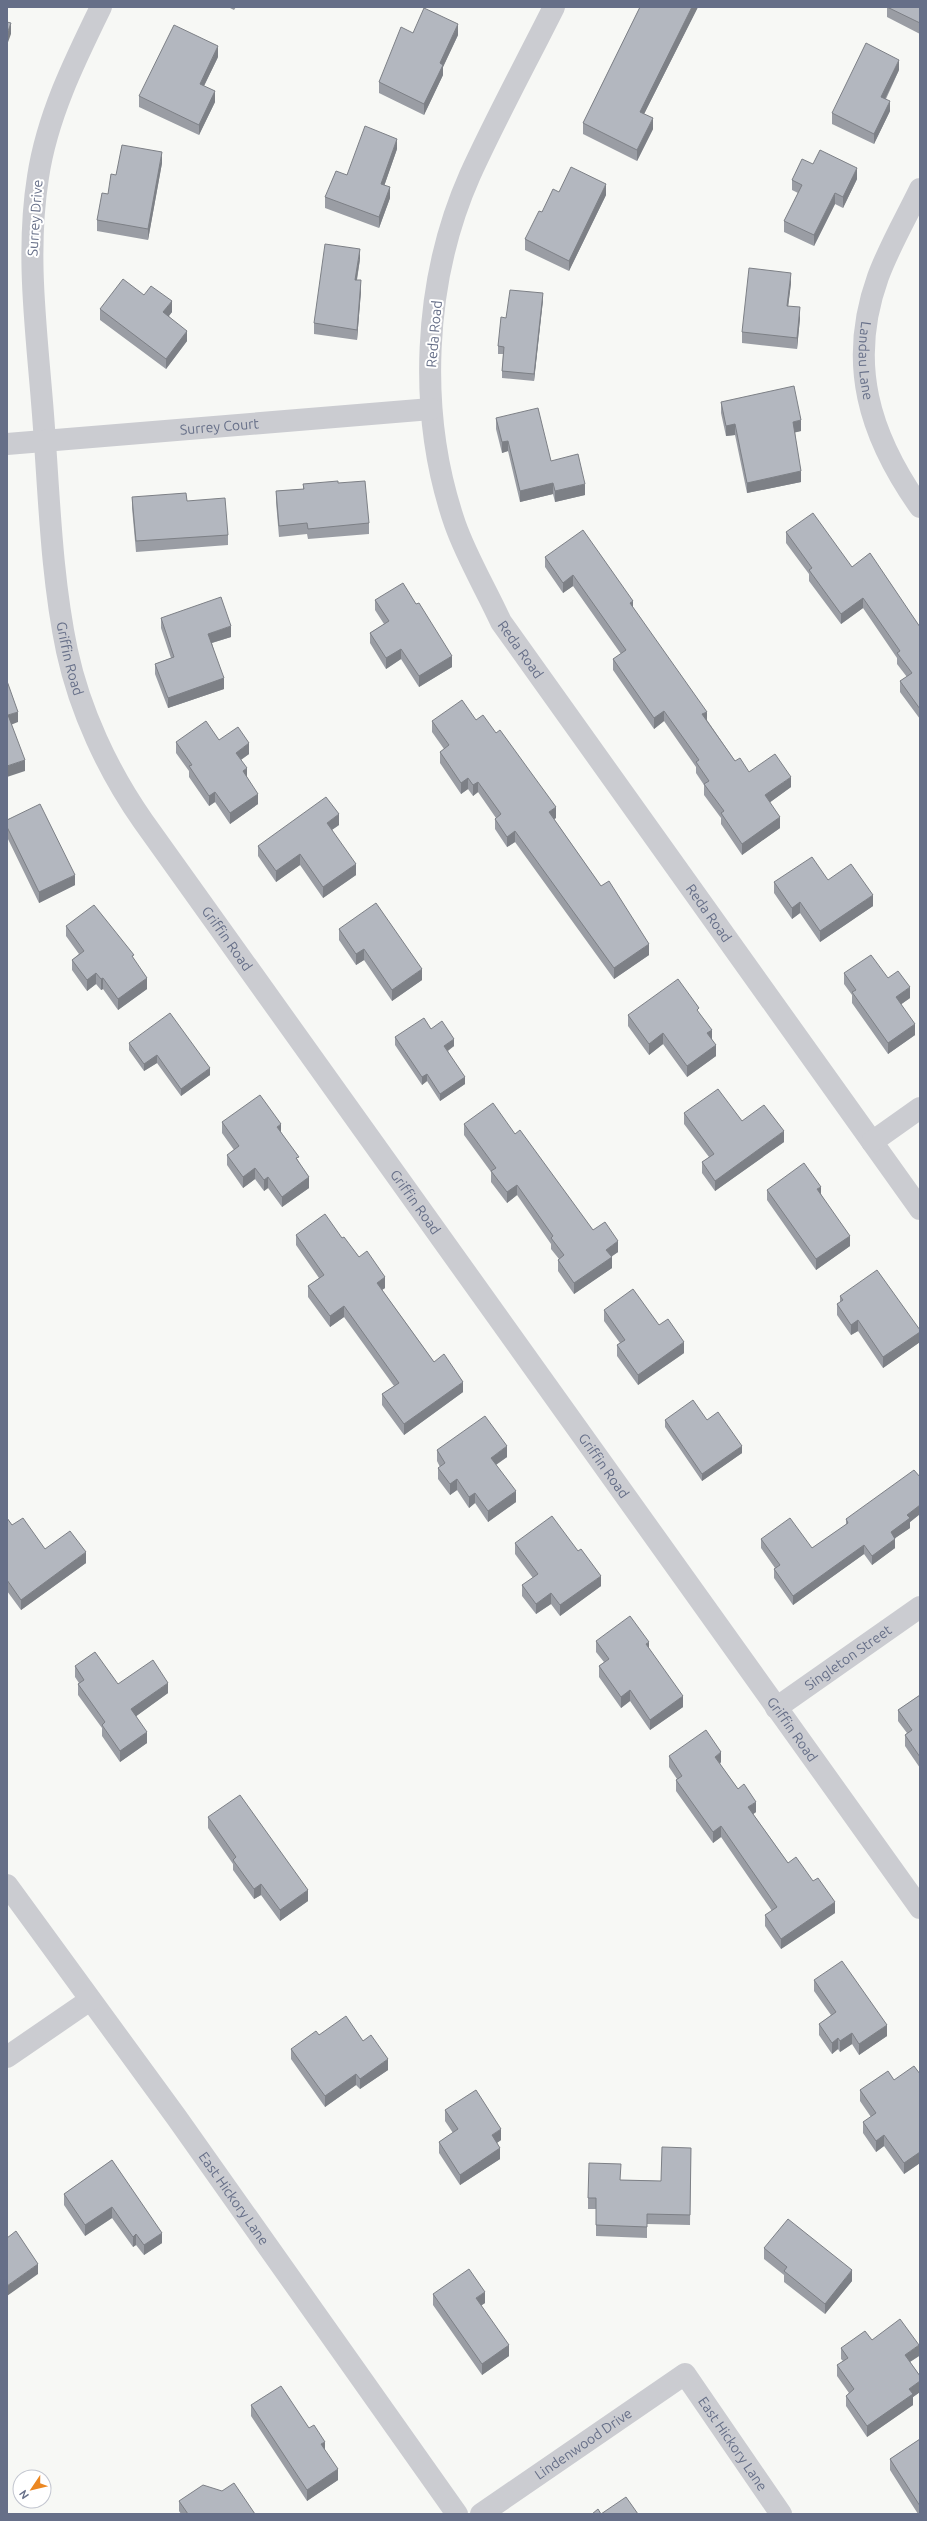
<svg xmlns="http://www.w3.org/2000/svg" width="927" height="2521" font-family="Ubuntu,sans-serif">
<rect width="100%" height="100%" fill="#f7f8f5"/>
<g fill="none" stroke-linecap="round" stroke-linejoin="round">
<g stroke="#cbccd1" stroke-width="22">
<path id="s1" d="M101 7C74 62 47 117 38 177 26 252 36 327 42 402 49 485 50 570 67 651 80 711 108 771 143 821L920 1908"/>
<path id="s2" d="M554 7C526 63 496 118 470 175 423 281 417 414 455 524 467 558 486 589 501 622L920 1209"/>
<path id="s3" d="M920 189C906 218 889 247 878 277 847 363 869 435 920 507"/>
<path id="s4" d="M7 444 431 409"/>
<path d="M872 1142 920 1108"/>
<path id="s5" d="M776 1708 920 1607"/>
<path id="s6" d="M7 1885 177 2118 457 2514"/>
<path d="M7 2057 90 2000"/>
<path id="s7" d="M481 2514 685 2374 781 2514"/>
</g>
</g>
<path fill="#9a9da4" d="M228 7H236L234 10Z
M640 7H698L644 114 653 129 637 161 583 134V123Z
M887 7H920V34L887 17Z
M413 33 458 35 443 67V75L424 115 379 93V82Z
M218 57 204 86 215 102 199 135 139 107V96Z
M899 70 886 99 890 111 874 144 832 124V113Z
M397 149 384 186 390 198 379 228 325 208V197L347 175Z
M162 163 148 240 97 231V220L116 175Z
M813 164 857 179 843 208 835 204 814 246 784 232V221L798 193 792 190V180Z
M559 192 606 195 569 271 525 250V239L542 212Z
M360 259 357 280 361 291 357 340 314 334V323Z
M791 283 788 306 800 318 797 349 742 343V332Z
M144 295 172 312 169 316 187 341 166 369 100 320V309Z
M543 300 534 381 502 378V371L503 354H498V346L506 318Z
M721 402 801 431 795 432 801 482 747 493 735 435 726 436 721 413Z
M496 418 551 461 585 495 555 502 553 494 520 502 508 451 502 453 496 429Z
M338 483 369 523V534L308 539 307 534 279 537 276 502V491L303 489V484Z
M132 497 187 501 228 535V545L136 552 132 508Z
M786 532 852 567 920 627V719L900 692V681L907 677 897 664V658L863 608 841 624 809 581V574L786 543Z
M545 557 633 608 707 720 735 761 749 772 791 787 770 802 780 828 742 855 721 824V818L704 795V785L696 773V767L664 721 654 729 613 670V659L621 654 573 586 563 593 545 567Z
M375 600 416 604 452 667 419 687 401 659 386 669 370 643V633L384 624 375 610Z
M161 618 231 637 212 643 224 689 168 708 155 674V664L171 658 161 628Z
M476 720 556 818 554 819 649 955 614 979 515 842 507 847 495 829V819L496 818 478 792 473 796 468 789 461 794 440 763V752L444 749 432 732V721Z
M219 740 249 754 241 760 247 777 258 804 230 824 215 802 209 806 189 777V771L176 753V742Z
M7 820 75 885 39 903 7 837Z
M339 825 332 830 356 875 323 898 300 865 276 882 258 856V846Z
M828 880 873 906 820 942 800 913 792 919 774 893V882Z
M66 926 134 959 147 989 118 1010 103 989 101 990 96 984 87 991 72 970V960L79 954 66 936Z
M339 929 422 980 392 1001 364 960 356 965 339 940Z
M844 973 888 978 910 998 901 1004 915 1035 888 1054 852 1003V995L844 984Z
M699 1013 712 1039 716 1056 687 1077 663 1044 649 1055 628 1026V1015Z
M431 1029 454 1046 448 1051 465 1084 440 1101 427 1081 422 1085 395 1045V1037Z
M129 1043 210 1075 181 1096 157 1063 144 1071 129 1050Z
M684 1113 742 1121 784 1142 715 1191 702 1173V1162L709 1157 684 1124Z
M222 1122 281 1132 299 1162 309 1188 282 1207 268 1188 264 1191 255 1179 243 1188 227 1165V1155L234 1150 222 1133Z
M464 1124 515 1134 593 1230 618 1252 611 1257 612 1268 574 1294 558 1271V1260L559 1259 551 1249V1244L517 1195 507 1203 491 1182V1172L464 1135Z
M767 1190 821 1194 850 1246 816 1270 767 1200Z
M296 1235 342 1238 359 1257 385 1288 382 1290 434 1362 463 1392 404 1435 382 1405V1394L394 1386 344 1317 330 1327 308 1297V1286L319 1278 296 1245Z
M840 1296 920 1330V1342L883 1368 858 1331 851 1335 837 1315V1304L840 1302Z
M604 1310 659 1325 684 1353 638 1385 617 1356V1345L620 1343 604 1321Z
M665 1420H707L742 1453 702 1481 665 1427Z
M437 1450 507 1457 496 1465 516 1502 488 1522 475 1503 469 1508 457 1490 450 1495 438 1479V1468L440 1467 437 1461Z
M920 1477V1514L910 1522V1528L895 1538V1548L872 1565 864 1554 793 1605 774 1578V1569L775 1568 761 1548V1539L812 1548 846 1525V1519Z
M7 1518 12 1525 45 1549 86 1563 21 1610 7 1591Z
M515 1543 601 1586 560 1616 551 1604 536 1614 522 1596V1585L533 1578 515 1554Z
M596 1641 649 1648 683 1707 650 1730 630 1701 621 1708 599 1677V1666L604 1662 596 1652Z
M75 1666 118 1684 168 1693 136 1716 147 1743 120 1762 102 1736V1728L78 1695V1684L79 1683 75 1677Z
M920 1695V1768L905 1746V1735L907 1733 898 1721V1710Z
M669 1756 721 1762 720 1764 738 1789 756 1812 753 1814 788 1863 835 1913 781 1949 765 1926V1915L772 1911 721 1837 713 1843 676 1791V1780L677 1779 669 1767Z
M208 1817 308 1901 280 1921 261 1895 254 1899 233 1870V1864L208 1828Z
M814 1980 887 2036 859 2055 852 2044 840 2052 838 2049 832 2054 819 2035V2024L831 2015 814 1991Z
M319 2035 363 2041 388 2070 360 2089 356 2085 325 2107 291 2059V2049Z
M920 2074V2163L904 2174 884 2146 876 2152 863 2133V2122L871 2117 860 2101V2090L894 2080Z
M445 2110 501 2140 497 2143 500 2159 460 2185 439 2153V2142L453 2133 445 2121Z
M691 2148 690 2225 647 2224V2238L596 2236V2209H588V2198L621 2180 661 2181Z
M112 2160 162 2243 144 2255 136 2245 133 2247 112 2218 85 2236 64 2205V2194Z
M764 2248 852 2281 825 2314 784 2282V2275L764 2259Z
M433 2294 485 2303 481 2305 509 2356 482 2375 433 2305Z
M872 2340 919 2356 910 2362 920 2376V2392L913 2397V2405L867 2437 846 2406V2396L849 2393 837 2376V2365L843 2361 841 2359V2348Z
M251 2405 309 2428 325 2450 338 2480 307 2501 251 2416Z
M920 2439V2514H918L890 2470V2459Z
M179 2501 255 2514H181L179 2511Z"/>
<path fill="#7d8086" d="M692 7H698L640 122V112Z
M11 23V34L7 45V34Z
M458 24V35L443 67V75L424 115V104L440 63Z
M218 46V57L200 94V84Z
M899 60V70L881 107V97Z
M215 91V102L199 135V125Z
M890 101V111L874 144V134Z
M653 118V129L637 161V150Z
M397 139V149L381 195V184Z
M162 152V163L148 240V229Z
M857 168V179L843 208V197Z
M606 184V195L569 271V261Z
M390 187V198L379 228V217Z
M835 193V204L814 246V235Z
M360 249V259L355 290V280Z
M791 273V283L787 316V306Z
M361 280V291L357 340V330Z
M543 293V300L534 381V374Z
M172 301V312L163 323V312Z
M800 307V318L797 349V338Z
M187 331V341L166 369V359Z
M801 420V431L793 433V422Z
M735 424V435L726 436V426Z
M508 441V451L502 453V442Z
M801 471V482L747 493V483Z
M553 483V494L520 502V491Z
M585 484V495L555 502V491Z
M573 575V586L563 593V583Z
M863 598V608L841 624V614Z
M633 601V612L630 603Z
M231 626V637L208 644V634Z
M401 649V659L386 669V658Z
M452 656V667L419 687V676Z
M224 678V689L168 708V698Z
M664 711V721L654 729V718Z
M18 712V722L8 726V715Z
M707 712V722L702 714Z
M249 743V754L236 763V753Z
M25 760V771L7 777V766Z
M247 768V779L243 771Z
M791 777V787L765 806V795Z
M468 778V789L461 794V783Z
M478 782V792L473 796V785Z
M215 792V802L209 806V796Z
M258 794V804L230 824V813Z
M556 807V818L549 822V812Z
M339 814V825L327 833V823Z
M780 817V828L742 855V844Z
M515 831V842L507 847V837Z
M300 854V865L276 882V871Z
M356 864V875L323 898V887Z
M75 875V885L39 903V892Z
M873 895V906L820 942V931Z
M800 902V913L792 919V908Z
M649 944V955L614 979V968Z
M364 949V960L356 965V954Z
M422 969V980L392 1001V990Z
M96 973V984L87 991V980Z
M103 978V989L101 990V979Z
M147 978V989L118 1010V999Z
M910 987V998L896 1008V997Z
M915 1024V1035L888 1054V1043Z
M712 1030V1041L707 1033Z
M663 1033V1044L649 1055V1044Z
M454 1039V1046L444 1053V1046Z
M716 1045V1056L687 1077V1066Z
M157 1055V1063L144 1071V1064Z
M210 1068V1075L181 1096V1089Z
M427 1074V1081L422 1085V1077Z
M465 1077V1084L440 1101V1094Z
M281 1124V1135L277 1127Z
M784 1131V1142L715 1191V1181Z
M255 1168V1179L243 1188V1177Z
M268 1177V1188L264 1191V1180Z
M309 1177V1188L282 1207V1197Z
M517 1185V1195L507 1203V1192Z
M821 1187V1198L817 1189Z
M850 1236V1246L816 1270V1259Z
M618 1241V1252L606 1260V1250Z
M612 1257V1268L574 1294V1283Z
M385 1277V1288L377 1293V1283Z
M344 1306V1317L330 1327V1316Z
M858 1320V1331L851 1335V1325Z
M920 1332V1342L883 1368V1357Z
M684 1342V1353L638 1385V1375Z
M463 1382V1392L404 1435V1424Z
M507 1446V1457L491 1468V1458Z
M742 1446V1453L702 1481V1474Z
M457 1479V1490L450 1495V1484Z
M516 1491V1502L488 1522V1511Z
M475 1493V1503L469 1508V1497Z
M920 1505V1514L910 1522V1528L891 1541V1532L907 1515Z
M895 1539V1548L872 1565V1556Z
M864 1545V1554L793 1605V1596Z
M86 1552V1563L21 1610V1600Z
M601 1576V1586L560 1616V1605Z
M551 1593V1604L536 1614V1604Z
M649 1642V1652L646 1644Z
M168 1683V1693L131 1720V1709Z
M630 1690V1701L621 1708V1697Z
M683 1696V1707L650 1730V1720Z
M147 1732V1743L120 1762V1751Z
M721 1752V1762L715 1767V1757Z
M756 1802V1812L748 1818V1807Z
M721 1826V1837L713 1843V1832Z
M261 1884V1895L254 1899V1889Z
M308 1890V1901L280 1921V1910Z
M835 1902V1913L781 1949V1939Z
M887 2025V2036L859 2055V2044Z
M852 2033V2044L840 2052V2041Z
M838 2038V2049L832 2054V2043Z
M388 2059V2070L360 2089V2079Z
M356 2074V2085L325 2107V2096Z
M501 2129V2140L492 2146V2135Z
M884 2135V2146L876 2152V2141Z
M500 2148V2159L460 2185V2175Z
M920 2152V2163L904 2174V2163Z
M112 2207V2218L85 2236V2225Z
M162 2233V2243L144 2255V2245Z
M136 2234V2245L133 2247V2237Z
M38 2264V2274L7 2296V2286Z
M852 2270V2281L825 2314V2304Z
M485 2292V2303L476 2309V2298Z
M509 2345V2356L482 2375V2364Z
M919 2345V2356L905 2365V2355Z
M920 2381V2392L913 2397V2405L867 2437V2426L909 2389Z
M325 2442V2453L321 2444Z
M338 2469V2480L307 2501V2490Z"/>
<path fill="#b3b7bf" stroke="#7d8086" d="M640 7H692L640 112 653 118 637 150 583 123Z
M887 7H920V23Z
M424 8 458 24 440 63 443 65 424 104 379 82 401 27 413 33Z
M7 22 11 23 7 34Z
M174 25 218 46 200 84 215 91 199 125 139 96Z
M866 43 899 60 881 97 890 101 874 134 832 113Z
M365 126 397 139 381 184 390 187 379 217 325 197 336 171 347 175Z
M122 145 162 152 148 229 97 220 102 193 108 194 111 174 116 175Z
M820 150 857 168 843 197 835 193 814 235 784 221 802 185 792 180 802 159 813 164Z
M571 167 606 184 569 261 525 239 539 211 542 212 553 189 559 192Z
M325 244 360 249 355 280H361L357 330 314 323Z
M749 268 791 273 787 306 800 307 797 338 742 332Z
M123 279 144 295 151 286 172 301 163 312 187 331 166 359 100 309Z
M510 290 543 293 534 374 502 371 504 347 498 346 501 317 506 318Z
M794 386 801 420 793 422 801 471 747 483 735 424 726 426 721 402Z
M538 408 551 461 578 454 585 484 555 491 553 483 520 491 508 441 502 442 496 418Z
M338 481V483L365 481 369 523 308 529 307 523 279 526 276 491 304 489 303 484Z
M186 493 187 501 225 498 228 535 136 541 132 497Z
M813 513 852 567 870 553 920 627V709L900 681 912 673 897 653 900 651 863 598 841 614 809 570 812 568 786 532Z
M583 530 633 601 630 603 707 712 702 714 735 761 740 758 749 772 775 754 791 777 765 795 780 817 742 844 721 813 724 811 704 784 709 781 696 762 699 760 664 711 654 718 613 659 626 650 573 575 563 583 545 557Z
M403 583 416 604 419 603 452 656 419 676 401 649 386 658 370 633 389 621 375 600Z
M221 597 231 626 208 634 224 678 168 698 155 664 174 657 161 618Z
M7 681 18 712 8 715 25 760 7 766Z
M462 700 476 720 483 715 496 733 500 730 556 807 549 812 601 886 609 881 649 944 614 968 515 831 507 837 495 819 501 814 478 782 473 785 468 778 461 783 440 752 449 745 432 721Z
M206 721 219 740 238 727 249 743 236 753 247 768 243 771 258 794 230 813 215 792 209 796 189 766 192 765 176 742Z
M326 797 339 814 327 823 356 864 323 887 300 854 276 871 258 846Z
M40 804 75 875 39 892 7 827V820Z
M812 857 828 880 851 864 873 895 820 931 800 902 792 908 774 882Z
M376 903 422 969 392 990 364 949 356 954 339 929Z
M94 905 134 955 132 956 147 978 118 999 103 978 101 979 96 973 87 980 72 960 84 951 66 926Z
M871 955 888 978 898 971 910 987 896 997 915 1024 888 1043 852 992 856 990 844 973Z
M678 979 699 1008 697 1010 712 1030 707 1033 716 1045 687 1066 663 1033 649 1044 628 1015Z
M170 1013 210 1068 181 1089 157 1055 144 1064 129 1043Z
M424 1018 431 1029 442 1021 454 1039 444 1046 465 1077 440 1094 427 1074 422 1077 395 1037Z
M718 1089 742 1121 764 1105 784 1131 715 1181 702 1162 714 1154 684 1113Z
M260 1095 281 1124 277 1127 299 1157 296 1158 309 1177 282 1197 268 1177 264 1180 255 1168 243 1177 227 1155 239 1146 222 1122Z
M493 1103 515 1134 520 1130 593 1230 605 1222 618 1241 606 1250 612 1257 574 1283 558 1260 564 1255 551 1238 553 1236 517 1185 507 1192 491 1171 496 1168 464 1124Z
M804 1163 821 1187 817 1189 850 1236 816 1259 767 1190Z
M325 1214 342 1238 344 1237 359 1257 367 1251 385 1277 377 1283 434 1362 444 1354 463 1382 404 1424 382 1394 399 1383 344 1306 330 1316 308 1286 324 1275 296 1235Z
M877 1270 920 1330V1332L883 1357 858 1320 851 1325 837 1304 843 1300 840 1296Z
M633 1289 659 1325 668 1319 684 1342 638 1375 617 1345 625 1340 604 1310Z
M693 1400 707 1420 718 1412 742 1446 702 1474 665 1420Z
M485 1416 507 1446 491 1458 516 1491 488 1511 475 1493 469 1497 457 1479 450 1484 438 1468 445 1463 437 1450Z
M914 1470 920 1477V1505L907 1515 910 1518 891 1532 895 1539 872 1556 864 1545 793 1596 774 1569 780 1565 761 1539 790 1518 812 1548 848 1523 846 1519Z
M552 1516 578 1551 581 1549 601 1576 560 1605 551 1593 536 1604 522 1585 538 1574 515 1543Z
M7 1518 12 1525 23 1518 45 1549 70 1531 86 1552 21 1600 7 1580Z
M630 1616 649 1642 646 1644 683 1696 650 1720 630 1690 621 1697 599 1666 609 1659 596 1641Z
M95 1652 118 1684 153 1660 168 1683 131 1709 147 1732 120 1751 102 1725 105 1722 78 1684 84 1680 75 1666Z
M920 1695V1757L905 1735 912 1730 898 1710Z
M706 1730 721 1752 715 1757 738 1789 744 1784 756 1802 748 1807 788 1863 796 1857 813 1881 818 1878 835 1902 781 1939 765 1915 777 1907 721 1826 713 1832 676 1780 682 1776 669 1756Z
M240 1795 308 1890 280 1910 261 1884 254 1889 233 1860 236 1857 208 1817Z
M842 1961 887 2025 859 2044 852 2033 840 2041 838 2038 832 2043 819 2024 836 2012 814 1980Z
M346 2016 363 2041 371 2035 388 2059 360 2079 356 2074 325 2096 291 2049 316 2031 319 2035Z
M914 2066 920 2074V2152L904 2163 884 2135 876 2141 863 2122 876 2113 860 2090 888 2071 894 2080Z
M476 2090 501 2129 492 2135 500 2148 460 2175 439 2142 458 2129 445 2110Z
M662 2147 691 2148 690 2215 647 2214V2227L596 2225V2198H588L589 2163 621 2164 620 2180 661 2181Z
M112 2160 162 2233 144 2245 136 2234 133 2237 112 2207 85 2225 64 2194Z
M788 2219 852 2270 825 2304 784 2271 787 2267 764 2248Z
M16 2231 38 2264 7 2286V2238Z
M469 2269 485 2292 476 2298 509 2345 482 2364 433 2294Z
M900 2319 919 2345 905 2355 920 2376V2381L909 2389 913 2394 867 2426 846 2396 854 2389 837 2365 848 2358 841 2348 865 2331 872 2340Z
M281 2386 309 2428 314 2425 325 2442 321 2444 338 2469 307 2490 251 2405Z
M920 2439V2506L890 2459Z
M234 2483 255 2514H188L179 2501 203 2485 222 2491Z
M626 2497 638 2514H592L598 2509 601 2514Z"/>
<g text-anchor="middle" stroke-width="4" stroke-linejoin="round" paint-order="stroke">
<g font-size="14" fill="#666f88" stroke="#fff">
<text transform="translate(35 218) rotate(-86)" y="5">Surrey Drive</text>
<text transform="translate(434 334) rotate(-85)" y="5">Reda Road</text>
<text dy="5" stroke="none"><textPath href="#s3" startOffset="183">Landau Lane</textPath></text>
<text dy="5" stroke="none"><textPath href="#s4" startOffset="213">Surrey Court</textPath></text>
<text dy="5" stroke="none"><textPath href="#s2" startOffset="687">Reda Road</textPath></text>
<text dy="5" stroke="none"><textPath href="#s1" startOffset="666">Griffin Road</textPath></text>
<text dy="5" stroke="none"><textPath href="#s2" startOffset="1011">Reda Road</textPath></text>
<text dy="5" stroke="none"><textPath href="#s1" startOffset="990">Griffin Road</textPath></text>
<text dy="5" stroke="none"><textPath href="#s1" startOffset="1314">Griffin Road</textPath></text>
<text dy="5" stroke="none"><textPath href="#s1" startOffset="1638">Griffin Road</textPath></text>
<text dy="5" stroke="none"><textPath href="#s5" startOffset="88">Singleton Street</textPath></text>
<text dy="5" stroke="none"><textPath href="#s1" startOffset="1962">Griffin Road</textPath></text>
<text dy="5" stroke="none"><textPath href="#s6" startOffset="387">East Hickory Lane</textPath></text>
<text dy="5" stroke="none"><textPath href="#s7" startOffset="124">Lindenwood Drive</textPath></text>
<text dy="5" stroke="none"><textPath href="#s7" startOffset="332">East Hickory Lane</textPath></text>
</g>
</g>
<rect width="927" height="2521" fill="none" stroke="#666f88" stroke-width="16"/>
<g transform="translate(32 2489) rotate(235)"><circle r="19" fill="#ffffff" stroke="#c2c5cf"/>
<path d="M0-3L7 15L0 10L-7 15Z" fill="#eb8722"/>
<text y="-6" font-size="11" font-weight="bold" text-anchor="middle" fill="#666f88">N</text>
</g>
</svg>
